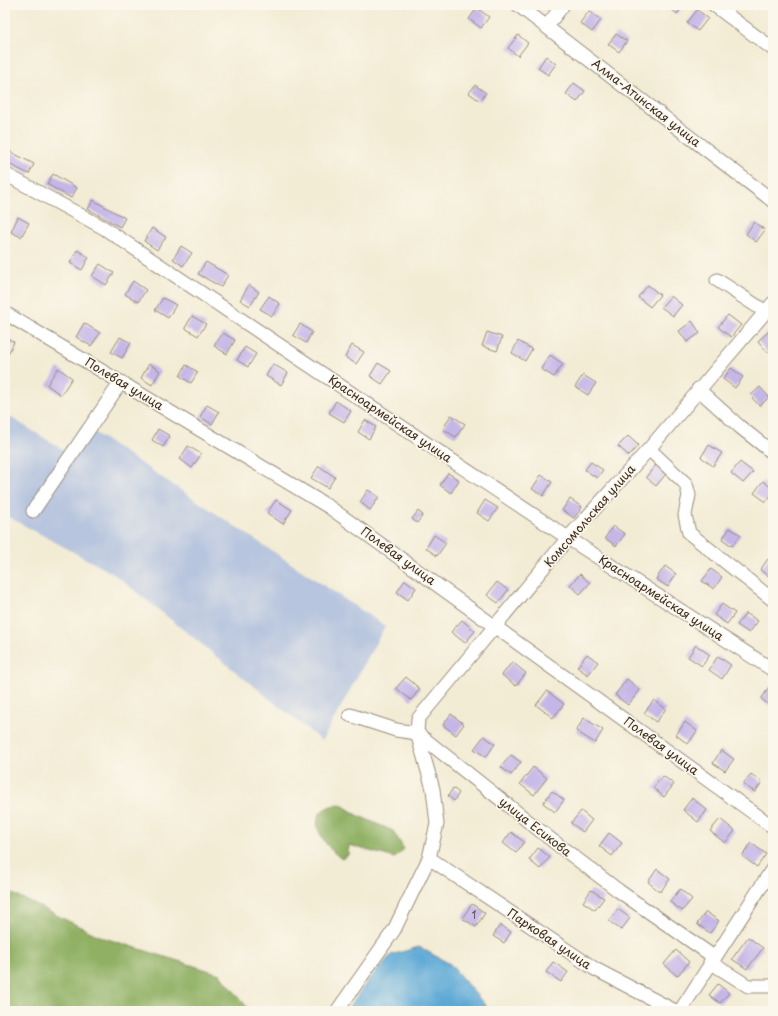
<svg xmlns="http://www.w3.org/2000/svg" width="778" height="1016" font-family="'Playpen Sans',sans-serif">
<rect width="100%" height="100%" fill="#fbf7ec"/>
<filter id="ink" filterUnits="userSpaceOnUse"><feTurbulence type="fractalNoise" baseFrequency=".025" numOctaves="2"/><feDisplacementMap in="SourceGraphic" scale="8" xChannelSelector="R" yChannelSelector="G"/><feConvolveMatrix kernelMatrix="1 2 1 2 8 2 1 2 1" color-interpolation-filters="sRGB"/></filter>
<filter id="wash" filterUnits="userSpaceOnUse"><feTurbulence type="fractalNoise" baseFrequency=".012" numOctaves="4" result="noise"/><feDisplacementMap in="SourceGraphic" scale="16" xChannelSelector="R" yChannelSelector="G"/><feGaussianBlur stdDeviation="0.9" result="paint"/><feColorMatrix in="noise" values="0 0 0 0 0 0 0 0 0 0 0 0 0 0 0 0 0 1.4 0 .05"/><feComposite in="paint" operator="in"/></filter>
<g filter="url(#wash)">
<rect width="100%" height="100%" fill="#f3ecd5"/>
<path fill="#b7c5de" d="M5 414 64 450 83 425 385 626 322 741 114 574 5 515Z"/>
<path fill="#90b064" stroke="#666d41" d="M340 804 359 816 393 831 404 849 395 858 349 845 348 855 342 859C321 844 300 810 340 804Z
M5 890 101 937 220 974 250 1011H5Z"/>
<path fill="#5da9d6" stroke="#4c6a7a" d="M419 947 450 964 490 1011H346L367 982 391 955Z"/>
<g id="blocks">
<path fill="#c5b6e8" d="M666 5H684L677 14Z
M477 8 489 17 481 28 469 19Z
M697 10 708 18 698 31 687 23Z
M589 11 601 20 592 32 580 23Z
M616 34 627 41 619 52 608 44Z
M518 35 528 43 518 56 508 48Z
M546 56 556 64 548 75 538 68Z
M574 83 585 91 577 102 566 94Z
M475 85 486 93 480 101 469 93Z
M9 151 34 164 29 174 5 162Z
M53 174 77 188 71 198 47 184Z
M93 200 125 218 120 227 88 209Z
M18 217 29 223 21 237 11 232Z
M754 222 765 230 756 242 746 234Z
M152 228 166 237 157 250 144 241Z
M181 246 192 253 183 266 173 259Z
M77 250 89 257 82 270 70 263Z
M206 262 228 275 221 287 198 274Z
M100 264 114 273 106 285 92 276Z
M133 281 146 290 138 302 125 294Z
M249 285 259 292 250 306 240 300Z
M648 285 660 295 650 307 638 297Z
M269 296 280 304 272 316 260 309Z
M671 296 682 305 673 316 661 307Z
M163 298 176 305 168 318 155 310Z
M728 315 741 325 731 337 718 327Z
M192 316 206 324 198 336 185 328Z
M692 321 700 333 687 342 679 331Z
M84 323 100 333 91 346 76 337Z
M300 324 312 332 306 343 293 335Z
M487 332 502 337 497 351 482 346Z
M768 332 773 338V348L768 353 758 341Z
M223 333 235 340 227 354 214 346Z
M5 337 14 342 7 356 5 355Z
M120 337 131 343 122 358 111 352Z
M518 341 532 349 525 361 512 353Z
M352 345 364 352 356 364 345 357Z
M245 347 256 354 248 367 237 360Z
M550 355 563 364 554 377 541 369Z
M378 363 391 371 382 384 370 376Z
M149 364 160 371 152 385 141 378Z
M273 364 288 373 281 385 266 376Z
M186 365 198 372 191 383 180 376Z
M58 368 72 378 61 395 47 385Z
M731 368 743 377 735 388 723 379Z
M583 375 596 383 588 395 575 387Z
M760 387 769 397 760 406 750 396Z
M336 401 351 411 344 422 329 413Z
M207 405 219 412 212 424 200 417Z
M451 415 465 424 456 437 443 429Z
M365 420 376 427 369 439 358 432Z
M158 429 170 436 163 447 152 440Z
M628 436 638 445 629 456 618 446Z
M709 445 722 453 713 466 701 457Z
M188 446 201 454 192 468 180 459Z
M591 462 603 470 597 478 585 470Z
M740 462 753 472 743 483 731 473Z
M656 465 666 474 656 486 646 477Z
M319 466 335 477 328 488 311 478Z
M448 473 459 480 451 493 440 485Z
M541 475 552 482 543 496 532 489Z
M763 481 773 489V493L766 502 754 493Z
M368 490 379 497 370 510 360 502Z
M570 499 582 507 574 518 562 510Z
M276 500 292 510 283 524 267 513Z
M485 500 498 508 489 521 477 513Z
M418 511 423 515 417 523 412 519Z
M613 526 625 534 616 546 605 538Z
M730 528 741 535 732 546 722 539Z
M434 535 446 543 437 556 426 548Z
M768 559 773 563V579L760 570Z
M665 566 676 574 668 587 656 579Z
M711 569 722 577 714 589 702 581Z
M580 574 590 583 580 594 570 585Z
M405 580 416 588 408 600 397 592Z
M497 582 508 590 498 603 487 595Z
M722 604 735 613 727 624 714 615Z
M746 613 758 621 749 633 737 625Z
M462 620 475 631 465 643 451 632Z
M696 645 710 655 702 666 688 657Z
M587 654 598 662 588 675 577 667Z
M718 656 731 665 722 679 709 670Z
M512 662 526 673 516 686 502 675Z
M406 677 420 689 411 700 396 688Z
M627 679 640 690 628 705 615 695Z
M770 686 773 688V708L761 699Z
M547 691 564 704 553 718 536 705Z
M654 700 666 709 656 722 644 713Z
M451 714 464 724 456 735 443 725Z
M584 718 603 730 595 743 576 731Z
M685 722 697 731 688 744 676 735Z
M484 736 495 744 486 757 474 749Z
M721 750 734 759 725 771 713 763Z
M511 755 521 762 511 775 501 767Z
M533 767 547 778 534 795 520 784Z
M751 774 762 782 755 792 743 784Z
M663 776 674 784 664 797 653 788Z
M453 788 459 793 454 801 448 796Z
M552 791 564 800 555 812 543 803Z
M692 798 707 810 698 822 683 810Z
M581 811 592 820 583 832 571 823Z
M720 819 735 831 725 843 710 831Z
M511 832 524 842 516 853 503 843Z
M609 833 622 843 612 856 599 846Z
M751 843 766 854 757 867 742 856Z
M538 848 550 857 540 869 529 860Z
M657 869 670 879 660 892 648 882Z
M680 889 692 899 682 911 670 902Z
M591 890 604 898 595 910 583 902Z
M472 904 485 913 476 927 462 918Z
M618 909 630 918 621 930 609 921Z
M706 912 719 921 710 933 697 924Z
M500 925 511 932 504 943 493 936Z
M748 937 763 948 747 969 732 959Z
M676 950 689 962 677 976 664 964Z
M553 962 568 972 561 982 546 972Z
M718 984 729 993 720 1003 709 995Z"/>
</g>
</g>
<g filter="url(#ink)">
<use href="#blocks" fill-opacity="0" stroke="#978b7a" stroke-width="1"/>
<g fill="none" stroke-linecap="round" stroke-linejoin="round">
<g stroke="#978b7a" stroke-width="15">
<path id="minor" d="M518 5 773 201
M714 5 773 49
M547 26 563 5
M5 174 104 228 568 538 773 670
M717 280 766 312
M5 313 329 507 773 827
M698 389 740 427 773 453
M649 449 686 484 689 495 685 515 689 533 773 600
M33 511 121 382
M350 715 396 730 417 733 553 841 619 891 714 957
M429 858 595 969 675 1011
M710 962 748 986H773
M337 1011 394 930 429 858 437 824 433 789 417 733 418 719 568 538 649 449 773 303
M680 1011 773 868"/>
</g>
<use href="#minor" stroke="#fff" stroke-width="13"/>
</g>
</g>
<g text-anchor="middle" stroke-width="3.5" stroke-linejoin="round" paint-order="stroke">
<g font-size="10" fill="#5e4d50">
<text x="474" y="919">1</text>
</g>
<g font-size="12" fill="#3b2a1e" stroke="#fbf7ec">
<text transform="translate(646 103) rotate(38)" y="4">Алма-Атинская улица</text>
<text transform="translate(124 384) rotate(31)" y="4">Полевая улица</text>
<text transform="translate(390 419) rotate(34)" y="4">Красноармейская улица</text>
<text transform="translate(590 516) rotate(-49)" y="4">Комсомольская улица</text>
<text transform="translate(398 556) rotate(36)" y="4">Полевая улица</text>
<text transform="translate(661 598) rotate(33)" y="4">Красноармейская улица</text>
<text transform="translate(661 746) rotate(36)" y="4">Полевая улица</text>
<text transform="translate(535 827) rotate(38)" y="4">улица Есикова</text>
<text transform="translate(549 939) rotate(34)" y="4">Парковая улица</text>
</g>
</g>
<rect width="778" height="1016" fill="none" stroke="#fbf7ec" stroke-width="20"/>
</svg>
